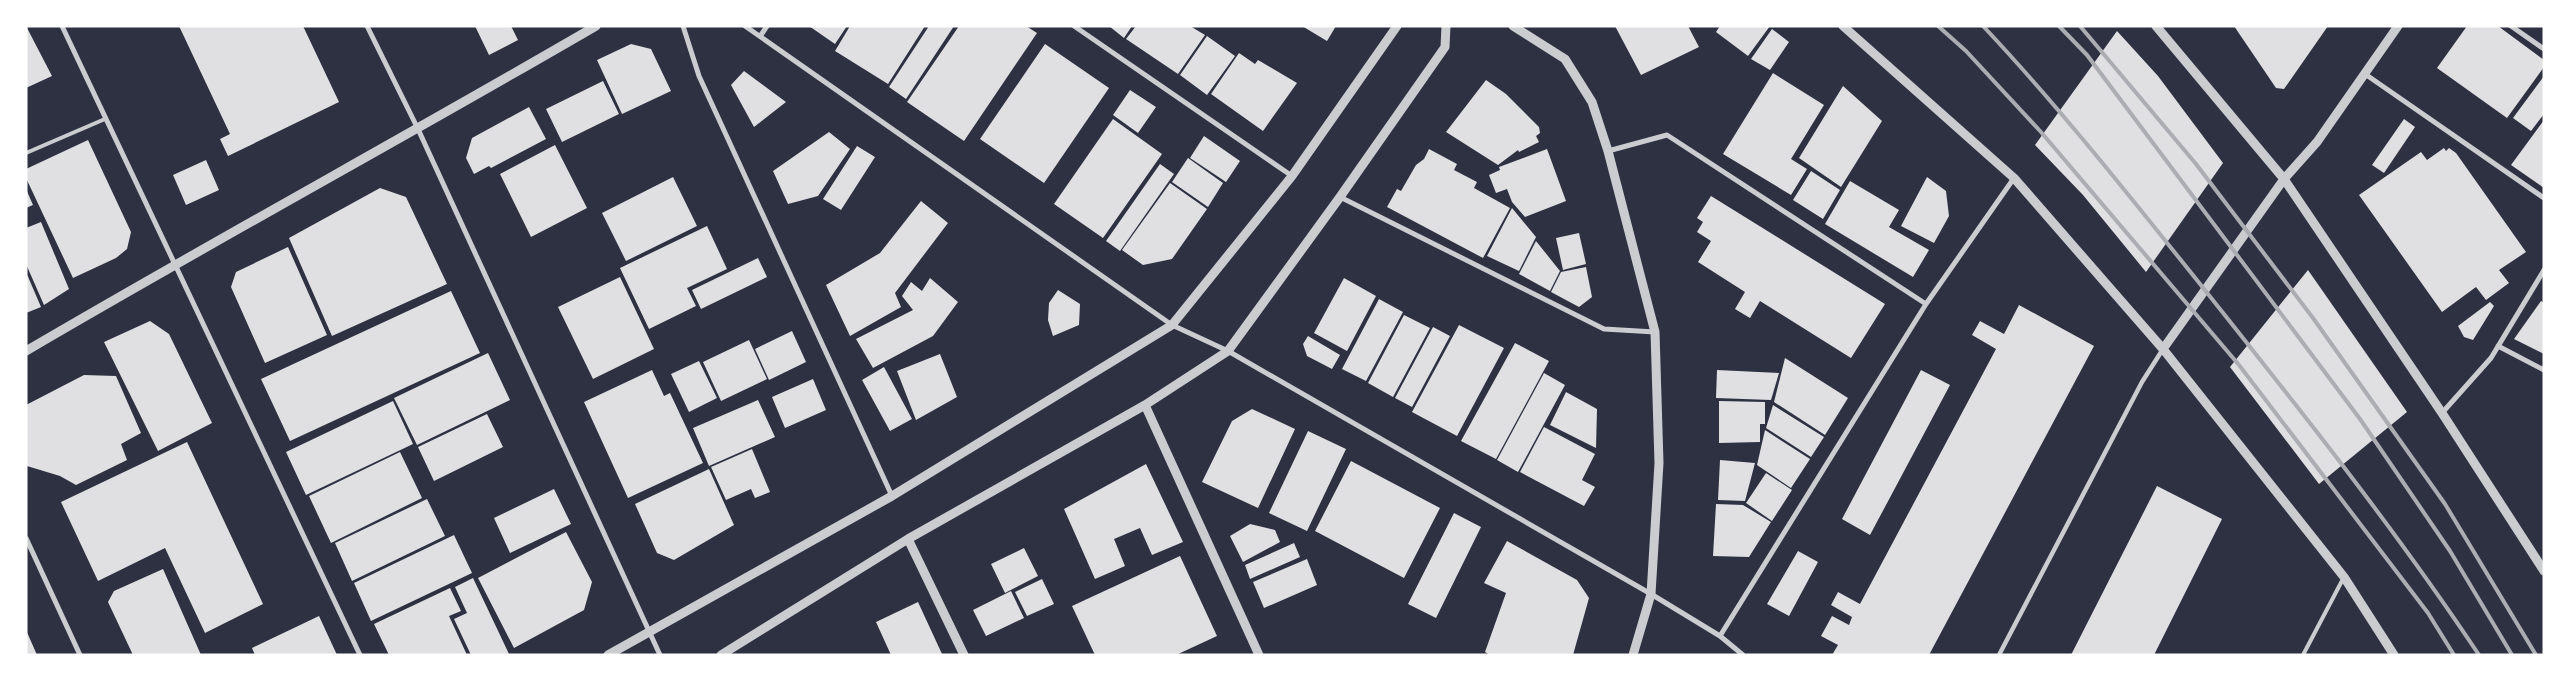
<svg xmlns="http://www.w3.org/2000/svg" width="2570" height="681" font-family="Manrope,sans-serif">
<rect width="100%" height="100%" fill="#2d3142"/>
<path fill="#e0e0e3" d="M26 26 52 76 26 88Z
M179 26H303L339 102 228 156 220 139 230 134Z
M475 26H511L518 40 489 55Z
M809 26H847L835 44Z
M850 26H925L888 84 835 51Z
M929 26H954L906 99 889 87Z
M959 26H1026L1037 33 964 141 907 102Z
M1109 26H1132L1124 38Z
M1136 26H1190L1205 35 1178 74 1126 39Z
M1302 26H1336L1327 41Z
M1615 26H1688L1699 47 1641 75Z
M1720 26H1770L1748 56 1716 32Z
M2234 26H2328L2284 89 2276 88Z
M2467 26H2498L2544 60V67L2507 118 2437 68Z
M1772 29 1789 42 1770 70 1751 59Z
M2117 31 2158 76 2223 163 2146 272 2083 195 2035 145Z
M1207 36 1235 56 1207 95 1180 75Z
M631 44 651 49 671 91 622 114 597 60Z
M1045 44 1109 88 1044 183 980 139Z
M1239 53 1255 64 1258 60 1297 83 1263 131 1211 94Z
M744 71 786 102 754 127 731 85Z
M1773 73 1824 105 1791 159 1807 169 1791 195 1723 154Z
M2544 76V114L2531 131 2513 118Z
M1486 80 1506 94 1539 127 1540 133 1536 136 1539 142 1519 152 1518 150 1498 165 1446 132Z
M603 81 619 114 562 142 546 109Z
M1843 86 1882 121 1841 187 1799 158Z
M1130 90 1156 107 1138 133 1113 115Z
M529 107 546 139 491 168 489 166 474 174 466 158 472 138Z
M1113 119 1162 154 1103 238 1054 204Z
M2404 119 2415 127 2384 173 2372 165Z
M2544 120V188L2511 165Z
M829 132 850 149 818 196 788 204 773 171Z
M1204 136 1240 161 1226 182 1190 158Z
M88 140 131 232 127 249 116 258 73 278 26 178V169Z
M555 145 587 208 531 237 500 174Z
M857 146 875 157 841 210 823 199Z
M2444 148 2446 151 2449 148 2456 153 2526 252 2499 270 2509 283 2486 300 2476 287 2442 312 2359 195 2421 152 2427 160Z
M1429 149 1457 164 1454 170 1477 182 1474 188 1510 208 1483 258 1387 207 1397 189 1401 191 1416 165 1424 159Z
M1547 149 1566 201 1525 217 1512 202 1507 189 1496 193 1489 175 1500 170 1499 167Z
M1188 158 1223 183 1208 207 1172 182Z
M206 160 219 190 186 205 173 175Z
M1160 164 1174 174 1120 251 1106 241Z
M1811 171 1840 190 1823 219 1793 200Z
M673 177 697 226 626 261 602 213Z
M1927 177 1946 191 1949 216 1934 243 1901 226Z
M1850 181 1899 210 1889 227 1929 250 1913 277 1825 224Z
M1170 183 1207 209 1172 259 1143 265 1122 250Z
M380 188 406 197 447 284 332 336 289 238Z
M26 189 33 205 26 208Z
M1711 196 1885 304 1851 358 1760 301 1750 318 1735 309 1745 292 1698 262 1711 241 1697 232 1703 222 1697 218Z
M921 201 948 223 895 293 901 307 850 336 826 285 880 253Z
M1512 208 1536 237 1519 271 1487 256Z
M41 222 69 289 44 305 26 264V228Z
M707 226 727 269 687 288 696 306 649 329 620 268Z
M1579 233 1586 264 1563 270 1556 238Z
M1536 241 1560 271 1550 291 1519 274Z
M288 247 327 335 265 363 231 287 236 272Z
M758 258 767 277 701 309 692 290Z
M1586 267 1592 297 1579 307 1551 292 1561 272Z
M2308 270 2407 412 2319 484 2230 367Z
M26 272 41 307 26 313Z
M620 277 654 349 593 379 558 307Z
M930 278 958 302 933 336 873 368 856 339 913 310 902 296 911 282 922 291Z
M1344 278 1376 296 1347 351 1314 333Z
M1058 290 1080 304 1079 325 1053 336 1048 320 1049 303Z
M451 291 480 353 290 441 261 379Z
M1379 299 1403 312 1366 381 1342 369Z
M2541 301 2544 303V354L2514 339Z
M2490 302 2494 306 2473 340 2464 337 2458 326Z
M2019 305 2094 346 1929 655H1832L1838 645 1821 636 1832 616 1849 625 1852 617 1831 605 1838 592 1860 604 1996 349 1972 335 1980 321 2004 334Z
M1404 315 1430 328 1393 397 1368 383Z
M150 321 169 334 212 423 158 451 104 342Z
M1459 325 1504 348 1457 436 1412 412Z
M1433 327 1450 336 1412 407 1395 398Z
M792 331 806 362 769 380 755 349Z
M1308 336 1340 355 1332 369 1307 356 1303 344Z
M749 340 767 379 721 401 703 362Z
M1515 343 1549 361 1496 459 1461 441Z
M488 353 510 400 417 445 394 398Z
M940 354 957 397 916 420 897 371Z
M1785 358 1848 398 1825 435 1774 402Z
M699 361 717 398 689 412 671 374Z
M884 367 912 419 890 431 862 380Z
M652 370 664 396 670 393 703 463 628 498 584 402Z
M1717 370 1779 373 1771 400 1716 398Z
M1921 370 1950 385 1870 535 1842 519Z
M1544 373 1565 385 1518 472 1497 460Z
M84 375 116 376 141 433 121 444 127 460 76 485 60 476 27 466 26 405Z
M813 379 826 410 785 428 772 397Z
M1566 392 1597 409 1596 448 1550 425Z
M758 400 775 437 709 466 693 428Z
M393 401 413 444 306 495 286 452Z
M1719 401 1765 402V424H1760V442L1719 443Z
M1773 405 1824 437 1811 457 1766 428Z
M1252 409 1295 429 1258 508 1202 482 1232 421Z
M487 414 503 447 434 481 418 447Z
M1544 427 1595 454 1582 480 1595 487 1584 506 1520 472Z
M1765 430 1810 459 1791 488 1757 465Z
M1308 431 1346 449 1307 531 1269 513Z
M187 442 263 604 205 633 165 548 98 581 61 502Z
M752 449 770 492 755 498 751 489 726 500 711 467Z
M400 452 422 498 331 543 309 496Z
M1720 460 1755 463 1745 501 1718 500Z
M1351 461 1440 508 1404 578 1315 531Z
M1146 464 1183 542 1152 555 1140 528 1114 539 1125 566 1095 579 1064 509Z
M709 469 734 525 674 560 657 553 635 504Z
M1766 473 1792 490 1772 521 1746 503Z
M2157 486 2222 519 2154 655H2071Z
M554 489 571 524 510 553 494 518Z
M427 499 445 536 352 581 335 543Z
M1716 504 1743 505 1771 522 1749 557 1713 556Z
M1454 513 1481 527 1436 618 1408 604Z
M1250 524 1275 530 1280 542 1243 562 1230 536Z
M566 532 592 582 584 610 514 648 478 578Z
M454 535 472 573 371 621 354 583Z
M1507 541 1577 580 1589 598 1573 655H1490L1485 652 1506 593 1484 583Z
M1294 543 1300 557 1250 579 1245 565Z
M1024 548 1038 576 1005 593 991 564Z
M1798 551 1818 562 1789 616 1767 604Z
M1180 556 1217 636 1176 655H1095L1072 606Z
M1307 559 1317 585 1264 608 1253 582Z
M163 569 201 655H133L108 602 114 591Z
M473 578 509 654 508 655H471L454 619 467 613 455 587Z
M1042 579 1054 604 1027 616 1015 592Z
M450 588 461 611 449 616 467 655H389L374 624Z
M1011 591 1024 618 986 636 973 610Z
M918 602 942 654 891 655 876 622Z
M319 616 337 655H255L252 648Z
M26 630 37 655H26Z"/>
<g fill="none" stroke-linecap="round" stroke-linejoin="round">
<path stroke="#caccd0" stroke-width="4" d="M26 153 105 119
M2303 655 2344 577"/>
<path stroke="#caccd0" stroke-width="4.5" d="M1999 655 2142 382 2163 349"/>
<path stroke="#caccd0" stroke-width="5" d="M62 26 360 655
M367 26 418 129 660 655
M683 26 699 76 892 496
M745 26 1172 325 1228 351 1651 594 1720 636 1743 655
M1074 26 1292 176
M2511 26 2544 49
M761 35 767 26
M2365 74 2544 198
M1608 151 1667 135 1926 304
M1340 197 1604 329 1655 332
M2498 346 2544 370
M2442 413 2491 358 2544 270
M26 538 80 655
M1720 636 1926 304 2014 178"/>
<path stroke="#caccd0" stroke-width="9" d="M1513 26 1565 59 1592 102 1608 151 1655 332 1659 463 1651 594 1633 655
M1843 26 2014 178 2163 349 2344 577 2394 655
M2156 26 2284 179 2442 413 2544 571
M2163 349 2284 179 2317 142 2398 26
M26 351C215 240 407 136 596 26
M1145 405 1259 655
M908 539 964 655
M608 655 892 496 1172 325 1292 176 1397 26
M721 655 908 539 1145 405 1228 351 1340 197 1445 47 1446 26"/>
<path stroke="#abadb3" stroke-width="4" d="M1938 26 1966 51 2041 132 2239 365 2428 613 2454 655
M1983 26C2063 111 2135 203 2208 294 2302 412 2395 529 2479 655
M2059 26 2087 55 2360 419 2450 551 2512 655
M2080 26 2196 164 2313 318 2445 504 2536 655"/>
</g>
<rect width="2570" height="681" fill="none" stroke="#ffffff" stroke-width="55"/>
</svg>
